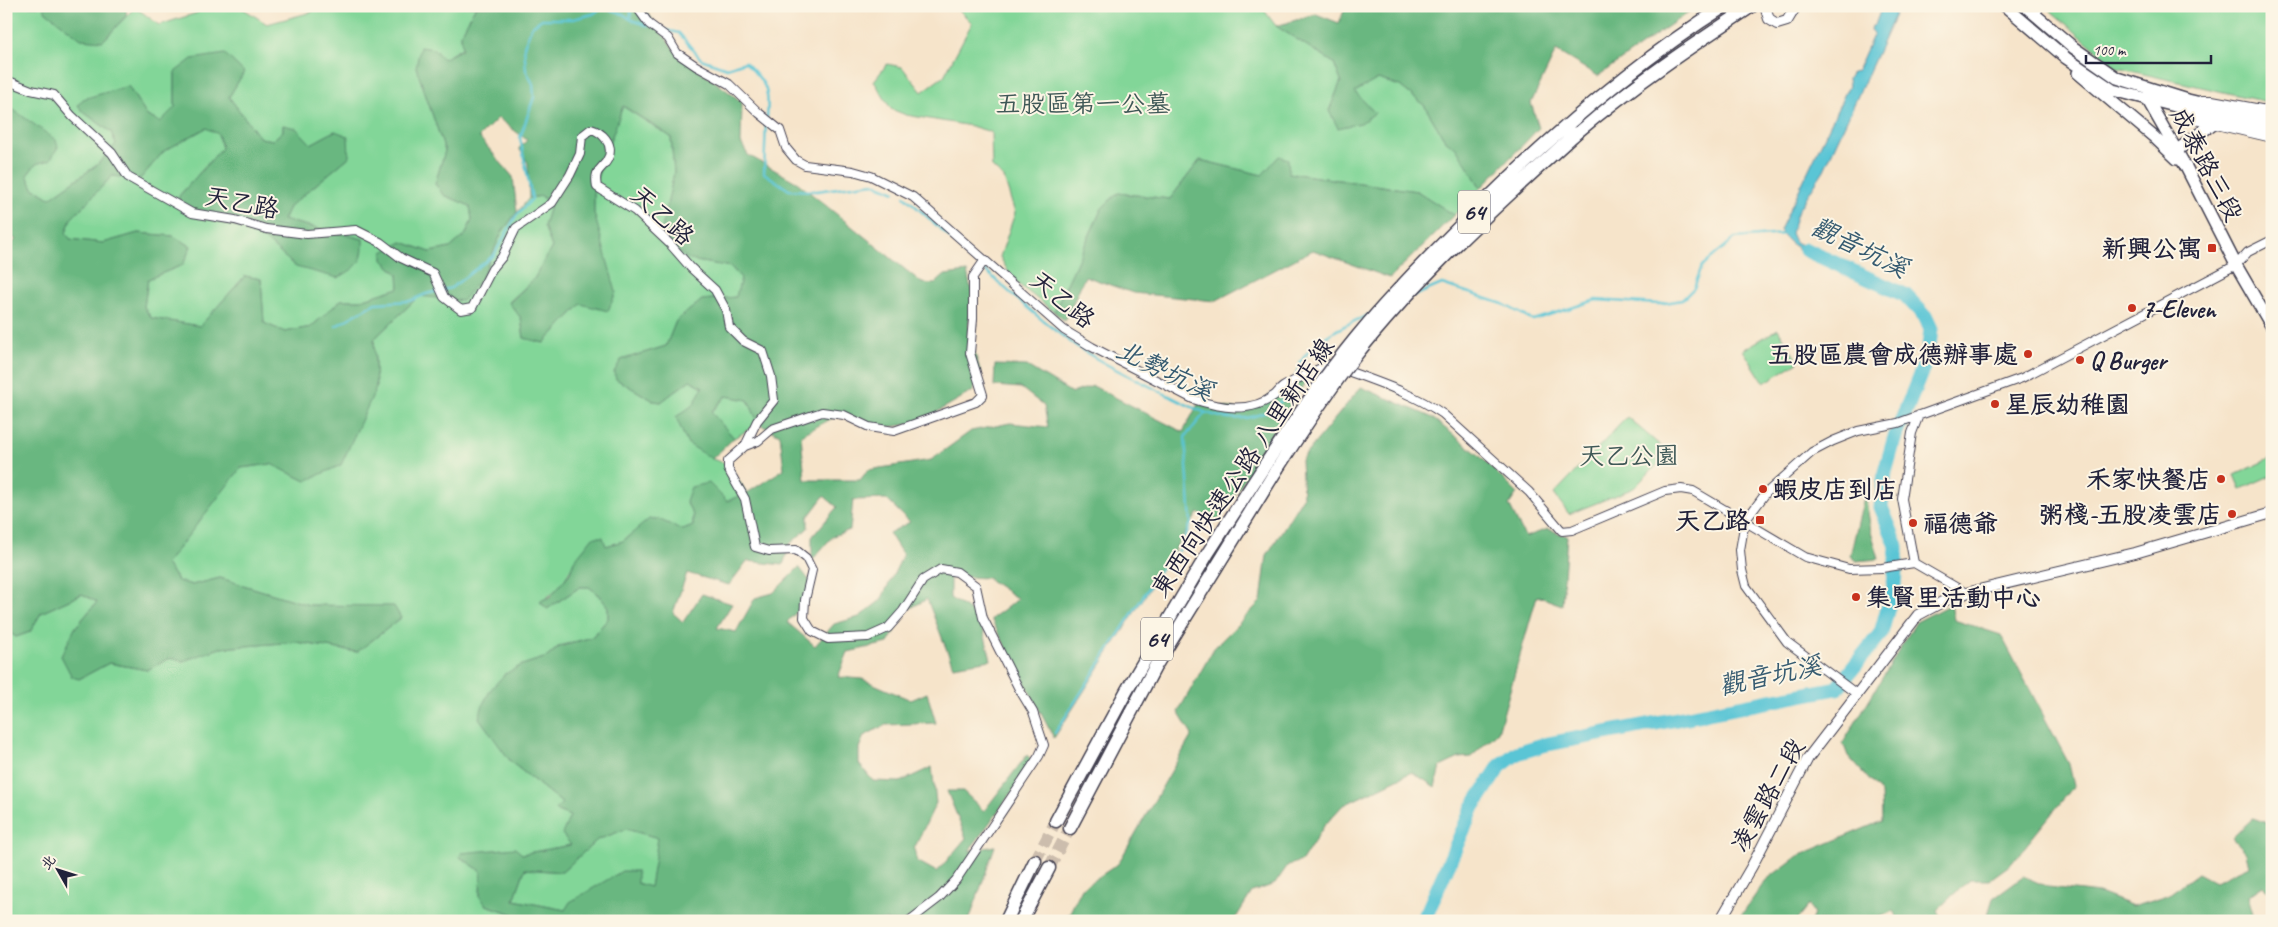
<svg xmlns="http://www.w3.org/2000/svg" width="2278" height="927" font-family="Caveat,'LXGW WenKai TC',sans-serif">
<rect width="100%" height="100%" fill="#fcf5e5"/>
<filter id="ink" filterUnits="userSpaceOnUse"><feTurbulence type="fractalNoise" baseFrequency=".02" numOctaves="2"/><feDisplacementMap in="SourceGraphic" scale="10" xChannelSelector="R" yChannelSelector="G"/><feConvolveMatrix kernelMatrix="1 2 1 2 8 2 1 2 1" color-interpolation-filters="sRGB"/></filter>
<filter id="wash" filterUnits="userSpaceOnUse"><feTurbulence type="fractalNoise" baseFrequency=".0096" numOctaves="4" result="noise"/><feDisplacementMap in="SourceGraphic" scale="20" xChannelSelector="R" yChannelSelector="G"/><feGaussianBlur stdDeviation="1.12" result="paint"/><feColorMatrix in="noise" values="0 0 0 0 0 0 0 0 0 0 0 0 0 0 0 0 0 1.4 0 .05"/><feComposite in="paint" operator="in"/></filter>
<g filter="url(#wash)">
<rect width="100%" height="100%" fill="#f6e4ca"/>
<path fill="#82d698" stroke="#527c6a" d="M6 6H43L46 12 103 41 135 7 159 25 197 13 204 6H239L267 24 312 12 315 6H476L461 34 462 48 443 59 416 67 445 151 435 184 444 195 470 206 472 220 466 234 450 248 430 252 402 242 383 260 398 274 399 288 361 300H341L311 327 285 332 264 323 261 279 245 276 200 326 151 318 144 307 148 279 183 265 191 246 173 236 138 233 103 243 69 239 66 233 71 219 112 176 140 179 164 151 206 128 218 133 222 148 179 196 198 215 259 234 296 267 363 239 283 220 289 207 349 157 335 131 311 144 296 129 283 125V131L273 140 260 138 229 97 244 72H175V107L160 122 147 116 128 86 82 111 111 132 116 144 97 165 50 198 33 188 27 175 36 164 11 108H6Z
M955 6H1261L1276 26 1334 63 1341 81 1329 111 1354 92 1378 79 1400 86 1424 105 1445 140 1457 148 1481 188 1454 215 1417 191 1289 173 1262 175 1200 160 1170 199 1118 193 1102 208 1054 312 1013 280 1000 257 1015 213 1004 178 992 167 991 132 971 126 906 115 891 109 874 81 887 64 902 67 922 92 944 76 972 23Z
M2054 6H2272V103L2117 68 2051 11Z
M622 106 671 137 674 173 662 229 690 260 731 267 741 278 736 297 702 300 676 321 666 346 621 360 616 379 654 401 661 402 690 380 703 387 693 406 676 417 712 459 728 464 747 493 727 501 709 483 686 501 693 515V526L683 530 672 526 631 534 623 541 606 546 574 561C568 578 556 593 540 602L547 609 580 587H589L598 594 608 607V619L592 637 559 646 547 657 522 665 511 762 562 803 555 810 570 816 572 845 522 854 460 857 481 871 480 896 486 905 513 914 520 921H6V630L16 637 30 632 41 613 82 594 97 602 75 628 79 679 109 663 147 670 170 658 183 661 220 648 296 642 357 652 401 618 394 607 309 605 220 578 192 585 178 581 166 564 240 468 272 464 306 481 376 388 374 339 419 296 482 277 502 232 529 198 542 196 550 206 544 226 552 247 534 279 509 302 521 318 524 338 544 343 581 304 594 213V186Z
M1778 329 1798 362 1764 383 1743 350Z
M726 396 748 400 759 424 734 438 711 413Z
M1627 417 1669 453 1634 488 1569 514 1554 494Z
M2272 458V475L2241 489 2235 475Z
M626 829 659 838 650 888 636 883 565 910 514 900 525 869 562 872 597 840Z"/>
<path fill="#69b780" stroke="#466c5e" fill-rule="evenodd" d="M43 6H127L126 16 103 41 81 39 46 12Z
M476 6H643L676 52 742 102 741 143 748 155 798 183 922 283 935 284 945 275 967 272 972 293 968 332 981 373 973 391 918 423 882 428 840 414 801 435 805 480H860L868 470 931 460 971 431 1010 423 1048 427 1044 406 1021 388 994 386 995 365 1027 366 1072 393 1093 386 1183 432 1198 404 1248 410 1298 376 1305 382 1219 520 1198 513 1054 738 991 619 1018 599 987 578 950 576V598L980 617 991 660 953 666 927 599 907 610 888 643 848 652 838 677 862 679 911 700 927 693 936 723 885 725 864 736 859 748V764L873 781 900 782 932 767 936 803 914 849 917 861 937 872 966 838 947 791H963L984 811 1027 755 1034 762 969 851 995 846 969 921H520L513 914 486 905 480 896 481 871 460 857 461 853 515 848 522 854 571 845 562 834 570 816 555 810 562 803 511 762 479 718 483 704 491 689 505 674 522 665 547 657 559 647 592 637 608 619V607L598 594 589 587H580L547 609 540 601 550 597 570 573 574 561 593 537H603L606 546 623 541 649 519H658L683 530 693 526V515L686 501 691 487 709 483 727 501 747 493 784 469 780 435 759 424 748 400 726 396 711 412 734 438 712 459 687 443 676 417 693 405 703 387 690 380 661 402 654 401 616 379 614 372 621 360 666 346 676 321 702 300 736 297 741 278 731 267 690 260 666 243 662 229 674 173 671 137 623 106 594 186V213L616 292 608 311 581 304 544 343 524 338 521 318 509 303 534 279 552 247 544 226 550 206 542 196 529 198 528 163 519 148 527 140 498 118 479 137 513 177 517 212 502 232 482 277 462 301 419 296 374 339 376 388 341 465 306 481 271 464 241 468 166 564 178 581 192 585 220 578 309 605 394 606 401 618 357 652 296 642 220 648 183 661 170 658 147 670 109 663 79 679 72 677 61 656 75 628 97 602 82 594 41 613 30 632 16 637 6 630V251L16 239 6 236V108H11L56 140 58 147 50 160 36 164 27 175 33 188 50 198 97 165 116 144 111 132 82 111 78 105 83 99 128 86 147 116 160 122 175 107V72L192 59 225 54 244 72 229 97 260 138 273 140 283 131V125L296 128 311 144 335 131 348 136 349 157 289 207 283 220 363 239C364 263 357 267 338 278L296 267 259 234 198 215 179 203V196L222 148 218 134 206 128 164 151 140 179 112 176 71 219 66 233 70 239 103 243 138 233 173 236 191 246 183 265 148 279 144 307 151 318 200 326 245 276 261 279 264 323 285 332 311 327 341 300H361L399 288 398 274 383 260V252L402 242 430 252 450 248 466 234 472 220 470 206 444 195 435 184 445 151 416 67 420 47 434 49 443 59 462 49 461 34ZM824 496 837 507 812 537V560L833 536 850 530 853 500 886 499 910 522 889 533 903 555 881 600 859 617 834 624 815 646 787 622 810 598 813 585 799 567 773 593 755 598 736 632 717 628 732 604 702 594 683 622 673 613 687 573 729 585 747 561 783 565 790 544 808 528V517ZM626 829 658 838 650 887 637 883V871H622L570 902 565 910 514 900 525 869 562 872 597 840Z
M1346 6H1697L1598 76 1556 51 1531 103 1539 128 1481 188 1457 149 1445 140 1424 105 1400 86 1378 79 1355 92 1375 113 1361 123 1338 128 1329 111 1341 81 1334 63 1276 26 1316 14 1339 23Z
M1279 156 1288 159 1289 173 1417 191 1454 215 1390 278 1313 250 1215 301 1133 293 1085 276 1065 321 1054 312 1102 208 1118 193 1170 199 1200 160 1262 175Z
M1361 387 1431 417 1479 455 1517 493 1509 505 1525 537 1548 529 1567 536 1562 605 1537 596 1498 732 1471 757 1459 758 1440 767 1435 787 1412 772 1342 806 1324 826 1302 861 1288 865 1275 884 1252 892 1234 921H1062L1070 912 1082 888 1118 864 1192 735 1178 712 1214 648 1261 601 1267 555 1303 497 1301 460Z
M1865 493 1871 531 1879 559 1856 561 1850 556Z
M1951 604 1954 620 2001 635 2069 764 2074 786 2011 864 1989 880H1969L1937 910 1942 921H1899L1893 911 1872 921H1811L1814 914 1809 905 1796 921H1737L1766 880 1798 856 1882 821 1881 793 1848 756 1843 743 1916 622Z
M2253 818 2272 825V894L2263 886 2248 896 2255 921H1986L1993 898 2023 876 2048 887 2099 893 2133 906 2168 895 2198 873 2215 882 2249 866 2246 853 2232 838Z"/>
<path fill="#5ac5d5" stroke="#3e7488" d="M1882 6H1899L1824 170 1798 210 1791 233 1795 242 1823 255V262C1808 253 1787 246 1780 230L1849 85 1848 79 1852 72 1857 71 1874 33 1871 30 1872 26 1875 25Z"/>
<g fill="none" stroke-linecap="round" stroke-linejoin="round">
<path stroke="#5ac5d5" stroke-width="2.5" d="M630 19 632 6
M661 29 679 33 701 59 727 68 745 62C765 83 770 87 767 117
M766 122 764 173 789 190 817 191 873 183 895 192
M904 196C960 245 1012 299 1072 343 1097 361 1127 375 1155 389 1192 407 1232 433 1271 409 1281 402 1289 395 1293 384
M1414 296 1442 284 1503 304 1533 320 1596 300 1659 304 1682 300 1694 288 1702 266 1735 238 1784 234
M336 326 375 303 410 301 426 294 451 288 494 255 516 216 532 199 520 138 534 97 533 84 526 70 524 46 532 26 542 19H573L593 14 603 7 623 14 630 19 648 26
M1295 378C1297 373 1299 365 1302 360 1316 338 1346 324 1369 315
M1055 733 1159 572 1180 549 1191 523 1185 437 1205 413"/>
<path stroke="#5ac5d5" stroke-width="15" d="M1421 921 1427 913 1473 807 1500 766 1517 753 1543 745 1837 688 1881 633 1894 586 1897 546 1881 507 1885 472 1894 440 1928 355 1931 329 1925 316 1905 295 1806 250"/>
</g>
</g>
<g filter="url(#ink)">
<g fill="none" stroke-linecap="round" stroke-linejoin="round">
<path stroke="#ccbdad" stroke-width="12" stroke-dasharray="12 6" stroke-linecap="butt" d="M1035 861 1056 821
M1049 868 1070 828"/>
<g stroke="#423f50" stroke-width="10">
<path id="minor" d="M636 6 649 24 668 38 677 53 696 66 729 84 759 113 780 130 786 148 796 160 805 165 853 171 871 176 913 197 1064 330 1092 347 1193 399C1220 408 1251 414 1275 395 1278 392 1280 389 1283 387 1297 378 1314 372 1329 364 1367 379 1410 391 1443 414L1529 492 1562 531 1572 530 1665 491 1681 489 1693 491 1805 557 1849 569 1882 568 1914 563
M2035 15 2040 6
M6 80 31 90 54 95 72 116 112 153 128 177 192 213 235 220 266 229 307 234 356 230 380 242 401 258 433 273 444 297 461 310 472 308 492 269 502 257 516 228 552 203 570 175 580 154 582 136 591 129C602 132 613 143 609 156 604 171 593 166 597 187L635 211 670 244 691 268 715 290 726 310 729 327 743 341 763 351 771 376 774 400 757 421 745 446 758 441 772 429 822 412 844 415 869 427 894 431 976 402 983 395 970 353 973 319V277L984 261
M2202 100H2212L2272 111
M2186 110 2195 120 2272 138
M745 446 728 461V469L745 499 755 547 769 551 796 550 806 558 812 570 805 600 804 618 812 631 828 639 868 637 888 628 903 611 923 580 941 569 957 572 976 586 983 618 1019 689 1033 712 1044 745 1039 756 956 880 939 898 909 921
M1914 563 1902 499 1912 433 1919 415
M1914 563 1966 593
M1858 695 1787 642 1746 586 1742 570 1740 550 1745 521 1766 493 1812 452 1833 441 1858 431 1898 423 2022 378 2236 265 2248 252 2272 240"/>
</g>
<g stroke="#423f50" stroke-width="12">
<path id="tertiary" d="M1765 6 1769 19 1777 24 1787 21 1796 6
M1720 921 1752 866 1808 758 1918 615 1946 600 1966 593 2135 553 2272 513"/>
</g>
<g stroke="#423f50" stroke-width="14">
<path id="secondary" d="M2005 6 2066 58 2113 90 2272 131
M2025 6 2074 48 2117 78 2188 100 2272 120
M2078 73 2154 137 2177 159
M2146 97 2187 169 2236 265 2272 327
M2176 151 2219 119"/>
</g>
<g stroke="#423f50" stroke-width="15">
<path id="trunk" d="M1576 133C1632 86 1691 46 1752 6
M1056 821 1127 690 1208 553 1267 462
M1070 828 1156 665 1277 469
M1006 921 1035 861
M1021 921 1049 868"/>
</g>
<use href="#minor" stroke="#fff" stroke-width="8"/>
<use href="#tertiary" stroke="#fff" stroke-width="10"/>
<use href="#secondary" stroke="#fff" stroke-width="11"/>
<use href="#trunk" stroke="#fff" stroke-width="12"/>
<g stroke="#423f50" stroke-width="15" stroke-linecap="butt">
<path id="trunk-bridge" d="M1267 462C1295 420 1323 378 1355 339 1393 293 1435 251 1477 209 1553 134 1634 63 1725 6
M1277 469C1301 432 1325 395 1352 360 1416 278 1499 203 1576 133"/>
</g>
<use href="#trunk-bridge" stroke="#fff" stroke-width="12"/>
</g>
</g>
<g fill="#c8321e" stroke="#fcf5e5" stroke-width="2">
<rect x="2207" y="243" width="10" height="10" rx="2.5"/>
<circle cx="2132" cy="308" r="5"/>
<circle cx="2028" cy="354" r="5"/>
<circle cx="2080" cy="360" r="5"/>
<circle cx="1995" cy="404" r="5"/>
<circle cx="2221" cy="479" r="5"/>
<circle cx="1763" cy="489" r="5"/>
<circle cx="2232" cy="514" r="5"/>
<rect x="1755" y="515" width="10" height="10" rx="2.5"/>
<circle cx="1913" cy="523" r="5"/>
<circle cx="1856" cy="597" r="5"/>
</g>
<g text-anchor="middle" stroke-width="4" stroke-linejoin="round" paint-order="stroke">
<g fill="#fcf5e5" stroke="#63616e" stroke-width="1">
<rect x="1458" y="190.5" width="32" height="43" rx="4"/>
<rect x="1141" y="617.5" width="32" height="43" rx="4"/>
</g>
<g font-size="24" font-weight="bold" fill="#22223b">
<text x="1474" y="220">64</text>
<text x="1157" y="647">64</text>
</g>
<g font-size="25" fill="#3f5857" stroke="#fcf5e5">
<text x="1083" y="112">五股區第一公墓</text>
<text x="1629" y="464">天乙公園</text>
</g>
<g font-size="25" fill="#22223b" stroke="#fcf5e5">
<text transform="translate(2207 164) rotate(62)" y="9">成泰路三段</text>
<text transform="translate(242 202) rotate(11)" y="9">天乙路</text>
<text transform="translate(663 215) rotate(42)" y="9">天乙路</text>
<text transform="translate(1063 299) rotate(39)" y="9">天乙路</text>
<text transform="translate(1242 467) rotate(-56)" y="9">東西向快速公路 八里新店線</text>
<text transform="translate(1767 795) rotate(-61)" y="9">凌雲路二段</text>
</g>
<g font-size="25" font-weight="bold" fill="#22223b" stroke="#fcf5e5" text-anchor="start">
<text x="2202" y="257" text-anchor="end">新興公寓</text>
<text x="2142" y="317">7-Eleven</text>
<text x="2018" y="363" text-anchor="end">五股區農會成德辦事處</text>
<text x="2090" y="369">Q Burger</text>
<text x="2005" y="413">星辰幼稚園</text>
<text x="2211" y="488" text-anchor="end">禾家快餐店</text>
<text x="1773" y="498">蝦皮店到店</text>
<text x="2222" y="523" text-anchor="end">粥棧-五股凌雲店</text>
<text x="1750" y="529" text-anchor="end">天乙路</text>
<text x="1923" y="532">福德爺</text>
<text x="1866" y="606">集賢里活動中心</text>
</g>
<g font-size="26" font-style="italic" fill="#365b71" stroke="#fcf5e5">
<text transform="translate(1860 247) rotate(26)" y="9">觀音坑溪</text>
<text transform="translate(1165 370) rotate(26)" y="9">北勢坑溪</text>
<text transform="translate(1770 675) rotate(-12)" y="9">觀音坑溪</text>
</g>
</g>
<rect width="2278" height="927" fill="none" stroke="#fcf5e5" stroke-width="25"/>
<g transform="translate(58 870) rotate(309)" stroke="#fcf5e5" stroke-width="4" paint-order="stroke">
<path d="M0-4L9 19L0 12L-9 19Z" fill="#22223b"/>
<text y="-8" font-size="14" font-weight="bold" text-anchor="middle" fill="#22223b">北</text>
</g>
<path d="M2086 55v8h125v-8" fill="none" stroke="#22223b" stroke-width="2.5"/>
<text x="2093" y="55" font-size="15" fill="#22223b" stroke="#fcf5e5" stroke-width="4" paint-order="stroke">100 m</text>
</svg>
